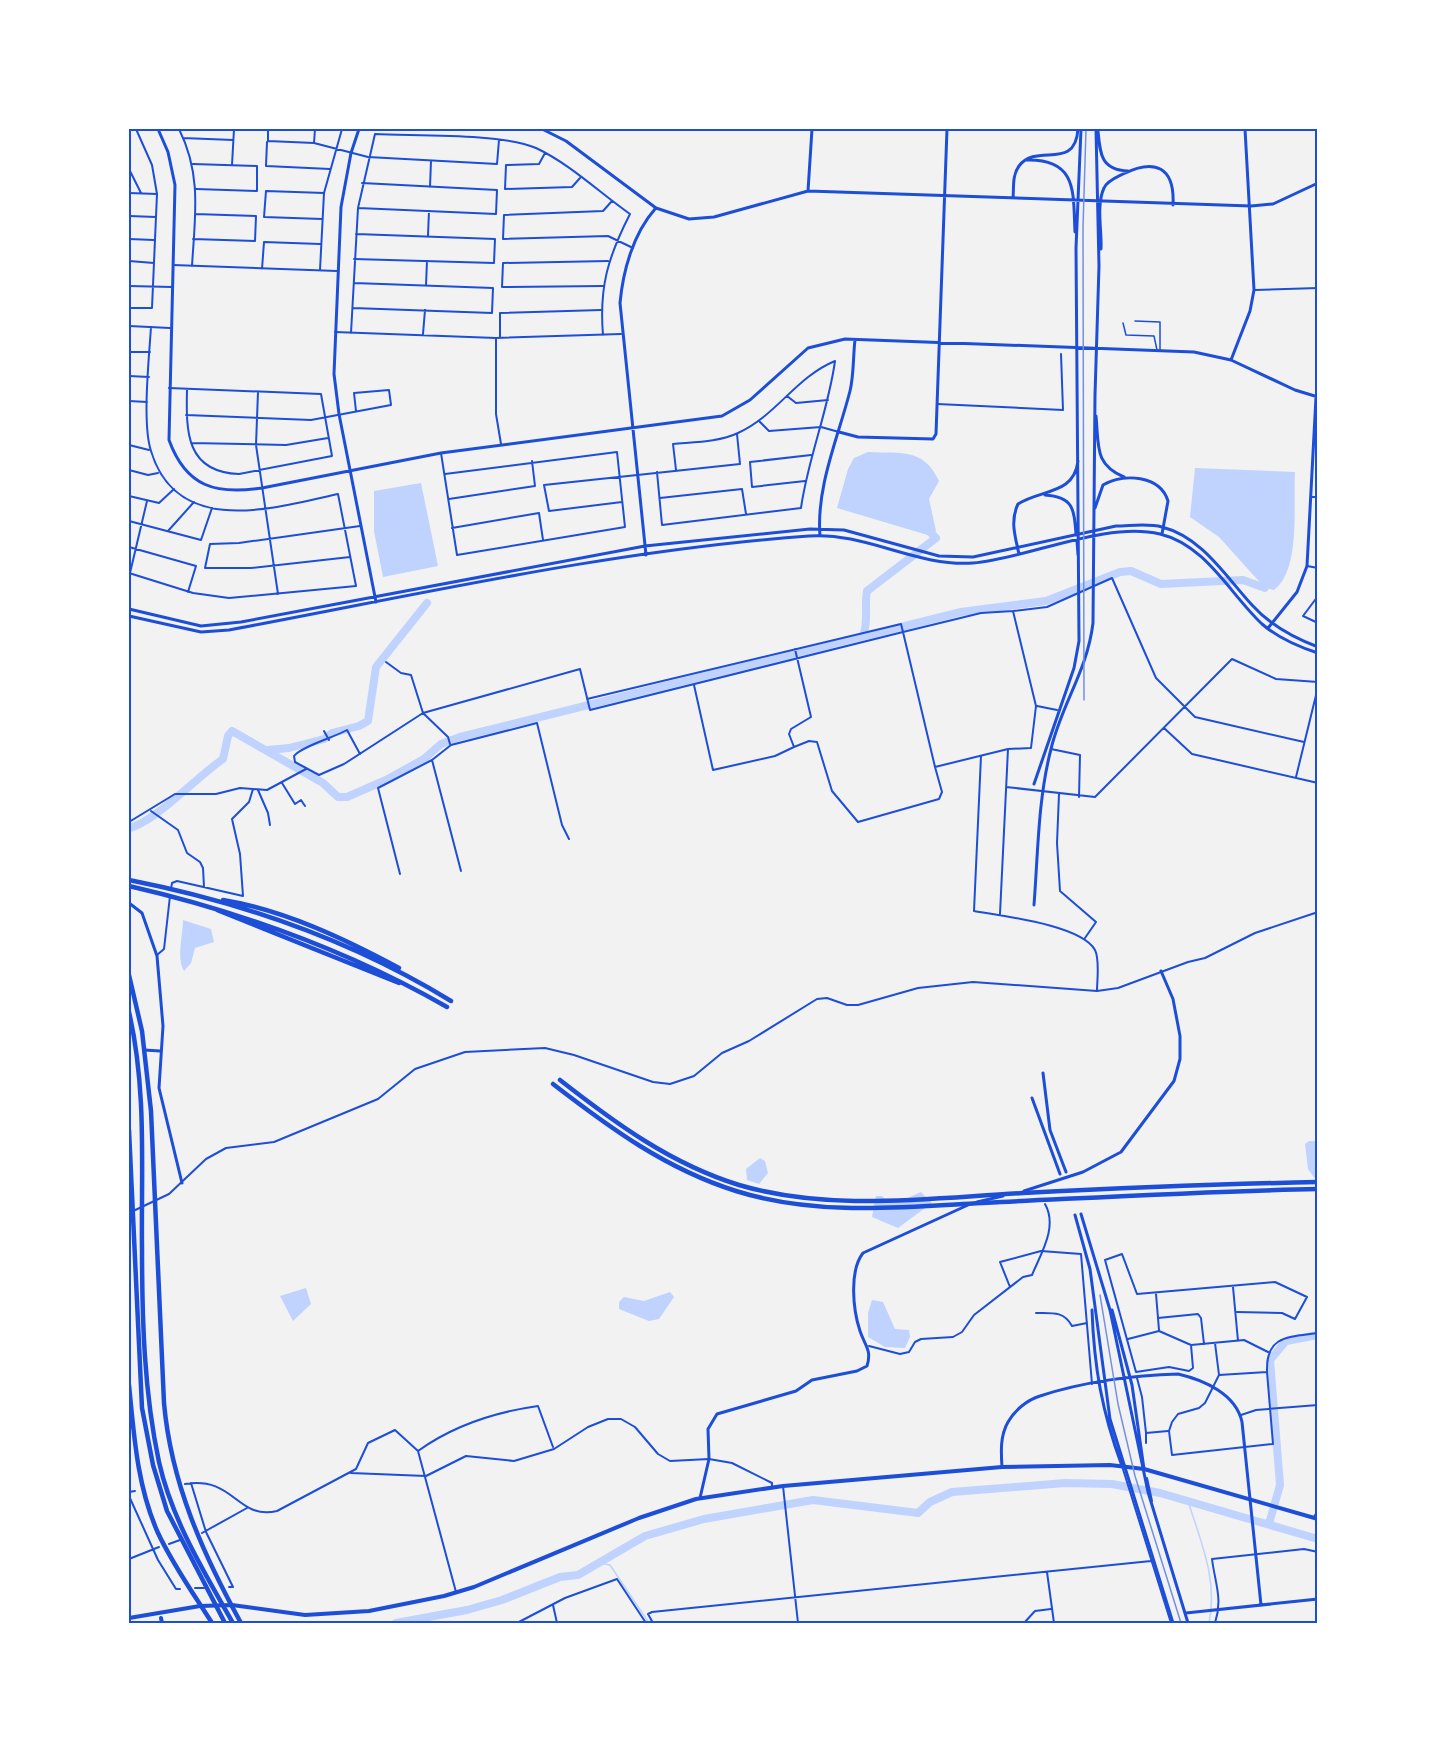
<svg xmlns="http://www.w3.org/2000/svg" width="1447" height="1752" font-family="Georgia,serif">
<rect width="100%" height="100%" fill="#f2f2f2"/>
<path fill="#bfd3fe" d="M868 452C901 454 923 447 939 481L929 499 936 531 931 536 837 508 848 469 854 458Z
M1195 468 1295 472C1293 505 1301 570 1274 590L1265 588 1219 537 1190 517Z
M421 483 438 566 383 577 374 531V491Z
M183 920 211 929 214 942 195 948 191 963 184 971C176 958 183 936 183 920Z
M1309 1141H1318V1183L1308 1169 1305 1144Z
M760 1158 765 1161 768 1173 759 1184 747 1180 746 1169Z
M921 1192 932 1203 898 1228 872 1217 876 1196H882L886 1200 905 1199Z
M306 1288 311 1304 293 1321 280 1296Z
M670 1292 674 1297 659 1319 649 1321 619 1309V1302L624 1297 644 1301Z
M872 1300 883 1302 895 1329 909 1330 910 1337 905 1348 885 1347 868 1337V1313Z"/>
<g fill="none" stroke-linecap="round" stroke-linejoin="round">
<path stroke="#bfd3fe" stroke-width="1.5" d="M1188 1501C1201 1543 1218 1579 1209 1623
M600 1563 610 1565 649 1623"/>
<path stroke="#bfd3fe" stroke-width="8" d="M863 636C869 621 864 607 867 591L936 538 924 526
M268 750 289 748 324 739 332 733 359 726 368 721 376 667 427 603
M129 828C154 823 199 775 223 759L228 736 232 731 323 783 338 797H347L386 780 424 759 441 744 460 737 961 612 1046 601 1120 572 1131 571 1161 584 1243 580 1265 588
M1269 1524 1280 1485 1270 1360 1286 1341 1318 1335
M396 1623 467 1610 502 1600 560 1577 578 1575 645 1536 704 1519 813 1500 918 1513 930 1502 952 1492 1065 1483 1112 1484 1160 1493 1318 1539"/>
<path stroke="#1d4ed8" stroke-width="1.5" d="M1135 321 1160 322V350
M1123 323 1126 335 1154 336 1157 350"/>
<path stroke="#1d4ed8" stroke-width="2" d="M1255 290 1318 288
M496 338V414L501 444
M937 404 1063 410 1061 354"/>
<path stroke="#1d4ed8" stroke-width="2" d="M179 129C202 175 195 216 192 266
M268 129V141L314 143 368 157 497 164 499 140
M183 138 233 140
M267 142 266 166 330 169
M314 143 315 129
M545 153 539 164 506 165 505 189 572 187 580 178
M193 164 257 166V191L196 189
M232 165 234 129
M129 169 141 193
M430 187 431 161
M129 193 157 194
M612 201 603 211 504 215 503 239 608 236 633 248
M358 208 496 214 497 190 362 183
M129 216 156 217
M322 219 264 217 266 191 324 193
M428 235 429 211
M129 239 154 240
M193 239 255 241 256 216 195 214
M354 259 494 263 495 239 356 234
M129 261 154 263
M173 265 337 271
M262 269 264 242 320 244
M320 270 324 193 342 129
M426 285 427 261
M129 286 172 287
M603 286 502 287 503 263 608 261
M129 308H152L157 194 152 165 136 129
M353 308 492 313 493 288 354 283
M129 326 170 328
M335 332 496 338 621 334
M351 333 358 208 375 134C415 136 502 133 536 148 570 164 600 193 630 214 608 257 599 287 603 335
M423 334 425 310
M500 338V313L601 310
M129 352H150
M129 376 149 377
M169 388 321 394 332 456 239 474C186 472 186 432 187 390
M258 392 256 445 278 594
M787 396 796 403 828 400
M129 401 147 402
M186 415 311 420 391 405 389 390 354 393 356 411
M759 421 769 431 821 427 839 432
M191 443 286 445 328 438
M129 445 149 450
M441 453 457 555 625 527 617 452 445 474
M129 470 148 475 158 473
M657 472 662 525 801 508C808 458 828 412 835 361 796 377 776 416 738 433 719 442 694 442 673 444L676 470
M805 481 752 487 750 462 811 455
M129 496 159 503 174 489
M1311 497H1318
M660 498 742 489 746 514
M449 499 535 486 532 461
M622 502 549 511 544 485 740 464 737 434
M129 521 201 540 212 508
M452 528 539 513 543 540
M168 531 194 502
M129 547 196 566 188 592
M350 557 251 568H205L210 544 239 543 360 526
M1307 566 1318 568
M129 573 193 593 229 598 356 586 338 494C275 508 177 538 151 451 142 424 149 358 151 327
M130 573 147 501
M1318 596 1303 616 1318 623
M1013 611 1047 607 1112 578 1156 678 1195 717 1304 742
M386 662 401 673 411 675 423 713 448 737 450 744
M694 685 713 770 775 756 794 747
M587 699 901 624 903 632 981 613 1013 611 1036 706 1031 748 1008 749 935 767 942 792 939 799 858 822 832 791 817 742 809 741 794 747 789 734 791 729 811 717 795 649
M1037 706 1057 710
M1164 728 1192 754 1318 783
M324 731 329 740
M1051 749 1080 755 1079 797
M360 754 347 730C335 737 300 747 294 756L295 762 319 775 344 764 423 713 580 669 590 710 903 632 935 767
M981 756 974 911C1002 916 1081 925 1095 950 1100 960 1097 980 1097 991
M432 760 461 871
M1296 777 1318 687
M282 783 295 804 301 800 305 806
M1006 787 1095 797 1232 659 1276 679 1318 682
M258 790 268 813 270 825
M1059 794 1057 843 1060 891 1096 922 1085 938
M151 811 178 830 187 853 200 862 203 868 204 887
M129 822 175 794H216L240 788 267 790 306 769
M400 874 378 788 432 760 451 745 537 723 562 825 569 839
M171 889 172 883 177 881 243 896 240 854 232 819 249 802 253 789
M1000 914 1008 749
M157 955 164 949 170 896
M129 1213 169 1194 206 1159 226 1148 274 1142 378 1099 415 1069 465 1052 545 1048 574 1055 653 1082 670 1084 694 1076 722 1053 749 1041 817 999 827 998 847 1005H858L918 988 973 982 1097 991 1118 988 1188 962 1205 958 1255 933 1318 912
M1010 1287 1000 1262 1041 1251 1081 1254 1092 1384
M1233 1287 1238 1341
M1156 1294 1159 1330
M1036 1313C1052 1313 1064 1311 1072 1326L1087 1323
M1158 1318 1198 1314 1201 1318 1204 1344
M1128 1339 1159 1331 1191 1345 1244 1340 1268 1352
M1215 1343 1219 1375 1205 1403 1199 1408 1178 1414 1172 1422 1169 1431 1172 1455 1273 1444 1267 1372 1219 1375
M1191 1345 1193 1368 1189 1371 1169 1367 1136 1372 1105 1260 1122 1254 1137 1294 1275 1282 1307 1297 1295 1319 1282 1313 1237 1312
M869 1346 900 1354 909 1352 915 1342 921 1339 953 1337 962 1332 974 1315 1023 1277 1032 1275C1041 1253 1058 1227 1045 1204
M1267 1371C1266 1335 1289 1337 1318 1333
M1137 1378 1142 1397 1146 1433 1168 1431
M1241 1415 1256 1410 1318 1405
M1146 1443V1433
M418 1451 456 1592
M1122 1466 1171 1623
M351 1473 426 1476 466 1456 514 1461 554 1449 588 1427 608 1419H621L635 1427 658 1454 670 1461 709 1459 732 1463 772 1483V1488
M1147 1478 1152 1501
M191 1483 206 1532 233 1587H229
M185 1484C235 1476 236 1520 277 1511L356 1469 368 1443 395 1430 418 1451C454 1425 496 1412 538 1406L553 1447
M783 1486 798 1623
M129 1492 135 1491
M129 1496 158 1560 176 1589H180
M1314 1517 1318 1510
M202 1533 247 1508
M169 1544 180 1540
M129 1559 159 1547
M1047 1572 1054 1623
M195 1588H204
M553 1605 557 1623
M517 1623 565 1598 617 1579 646 1623
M653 1623 648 1614 652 1612 1151 1561
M1024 1623 1035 1611 1051 1609
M1215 1623C1223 1599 1215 1583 1212 1559L1304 1549 1318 1552"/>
<path stroke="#1d4ed8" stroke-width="3" d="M158 129 168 152 175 185 169 440C186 487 216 495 262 488L441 453 722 416 750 400 808 348 845 339 1194 352 1231 360 1295 390 1318 397
M359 129 351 153 341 207 334 374 339 414 376 602
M542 129 566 141 656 208 689 219 714 217 808 191 1251 206 1273 204 1318 183
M1098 131C1100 154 1101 170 1128 171
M1027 160C1078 159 1073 193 1075 232
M808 191 812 129
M1013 198C1014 188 1012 175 1019 166 1037 142 1075 172 1078 129
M1101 249C1102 231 1096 205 1104 188 1107 181 1117 177 1123 174 1155 158 1175 167 1173 205
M1231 360 1250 311 1254 290 1245 129
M1096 416C1099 446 1094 464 1124 477
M839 432 858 437 933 439 936 434 947 129
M1045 495C1073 497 1074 508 1076 534
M1095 508 1103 485C1124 473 1160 475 1168 501L1162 534
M820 536C816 487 838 438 850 391 854 375 853 356 855 340
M1077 541 1078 555
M1019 554C1015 536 1010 521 1018 504 1041 489 1074 495 1078 461
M646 555 620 303C623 271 633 234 655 209
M129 609 201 626 241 622 645 546 810 529 844 530 939 556 973 557 1116 526C1130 526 1148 523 1162 527 1202 537 1226 577 1252 605 1269 624 1294 638 1318 647
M129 616 201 632 229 630C422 594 613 550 809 536 866 532 916 567 973 563 1030 558 1104 521 1160 534 1206 545 1230 594 1262 624 1277 637 1299 647 1318 653
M1268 628 1297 592 1307 566 1316 397
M1034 784 1074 668 1079 641 1076 248 1081 129
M129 903 142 913 157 956 163 1026 159 1088 182 1183
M1034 905C1038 853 1038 799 1051 749 1062 703 1087 672 1093 623L1095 395 1099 266 1096 129
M144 1050 160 1051
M1043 1073 1050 1130 1066 1172
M1032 1098 1060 1174
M1024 1191 1083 1172 1121 1152 1174 1081 1180 1059V1036L1173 999 1161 971
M977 1202 1003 1196
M1081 1214 1110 1310 1148 1492 1188 1623
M1075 1215 1090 1269 1110 1419 1173 1623
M1092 1310C1094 1367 1102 1412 1122 1466
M1112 1310 1132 1385 1144 1469
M1002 1467C1001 1452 1000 1436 1008 1422 1015 1410 1027 1400 1040 1396 1082 1382 1134 1375 1178 1374 1204 1380 1236 1394 1242 1422L1261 1605
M700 1498 709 1459 708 1429 717 1414 796 1391 812 1380 857 1371 867 1366C872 1350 865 1346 860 1331 853 1310 849 1271 863 1253L968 1205
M1186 1613 1318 1599"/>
<path stroke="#1d4ed8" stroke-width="4" d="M161 1618 162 1623"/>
<path stroke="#1d4ed8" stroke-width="4" d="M129 1618 200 1606 232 1605 305 1615 369 1611 444 1596 474 1587 639 1518 696 1499 783 1486 1002 1467 1110 1465 1144 1469 1318 1519"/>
<path stroke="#1d4ed8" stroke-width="4.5" d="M129 975 142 1031 151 1111 164 1403C171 1483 203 1554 241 1623
M129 1385C134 1435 137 1486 158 1533 173 1565 193 1593 212 1623"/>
<path stroke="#1d4ed8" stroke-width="4.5" d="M129 880C241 902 353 941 451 1001
M129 886C242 912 347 950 447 1007
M223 900C284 910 345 939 399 968
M217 910 399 983
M129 1012C147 1090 141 1169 142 1248 142 1319 144 1392 159 1462 172 1520 204 1572 233 1623
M560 1080C615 1123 671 1164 739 1185 831 1212 929 1198 1023 1193 1121 1188 1220 1184 1318 1182
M553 1084C610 1128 666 1169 736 1191 822 1218 912 1206 1001 1202 1107 1197 1212 1191 1318 1189
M129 1130 142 1408 153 1465 167 1511 225 1623"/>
<path stroke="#7290e2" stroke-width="1.5" d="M1084 700 1083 227 1086 129
M1100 1295 1118 1404 1135 1476 1181 1623"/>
</g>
<rect width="1447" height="1752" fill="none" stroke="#ffffff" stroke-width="261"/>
<rect x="130" y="130" width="1186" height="1492" fill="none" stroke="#1d4ed8" stroke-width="2"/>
</svg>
